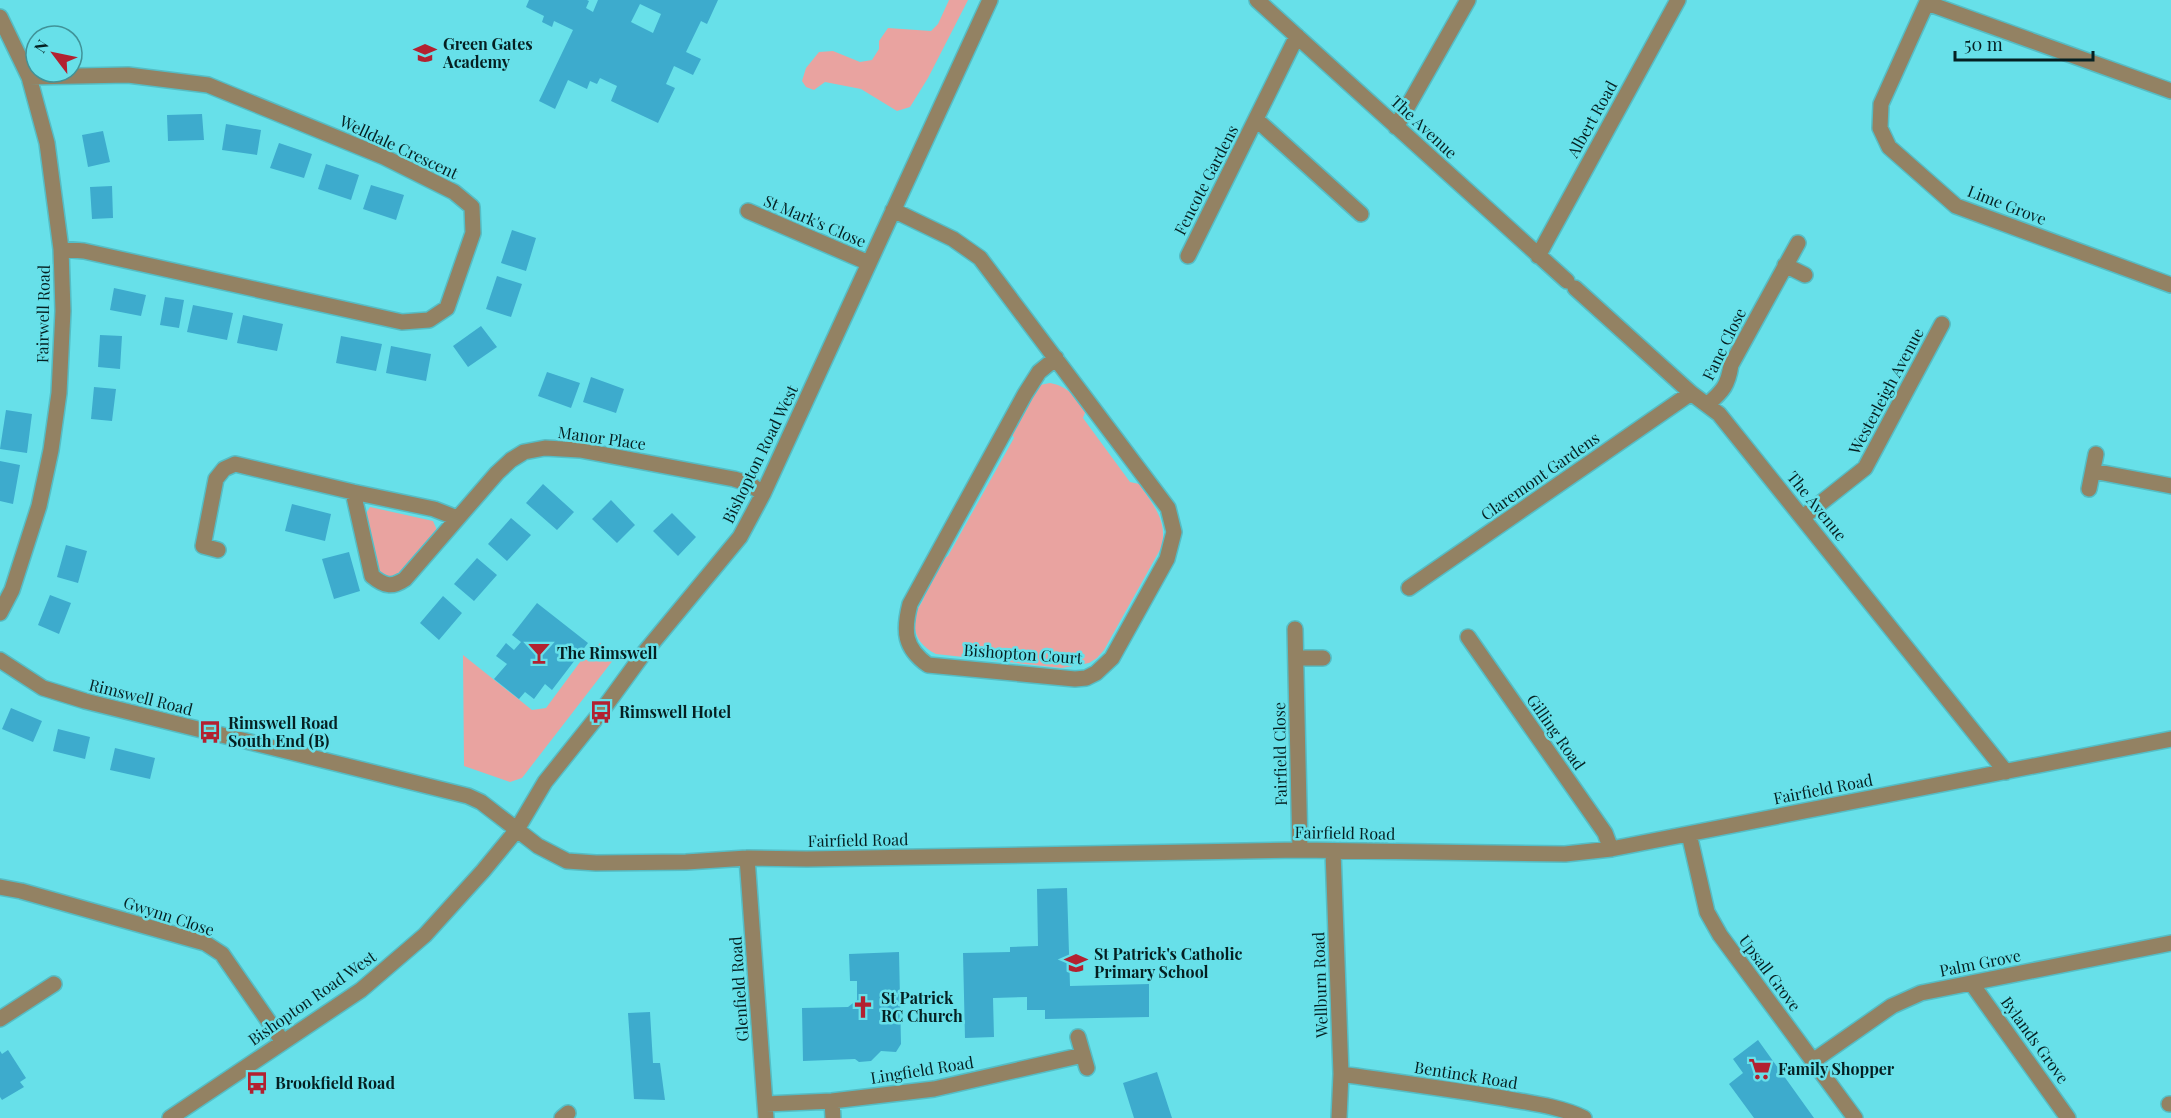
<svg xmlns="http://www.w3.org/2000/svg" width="2171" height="1118" font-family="'Playfair Display',serif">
<rect width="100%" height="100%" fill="#67e0e9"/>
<path fill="#e9a3a0" d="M949 0H968L928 78 910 107 897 111 861 89 825 82 814 90 806 87 802 81 806 68 819 52 833 51 860 62 872 60 879 49V41L888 28 931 31 938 24Z
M1050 383C1068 386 1075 397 1086 410L1083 418 1130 482 1139 484C1153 504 1169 523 1161 548L1104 650 1097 658 1089 663 1062 668 936 654C919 646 910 631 917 611 919 606 924 600 925 594 928 579 933 563 948 556L1014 438 1010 431 1034 389 1040 385Z
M370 507 433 521 437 530 398 575 390 578 381 574 378 570 365 515Z
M600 643 617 655 522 778 510 782 464 766 463 655 532 710 546 708 583 658 587 660Z"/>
<path fill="#3dabcd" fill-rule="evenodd" d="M529 0H587L589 1 586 8 593 12 598 0H718L707 24 701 21 686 52 701 59 693 75 674 66 666 84 675 88 658 123 611 101 617 86 600 78 597 84 590 81 587 89 568 80 555 109 539 101 573 30 554 21 552 27 542 22 544 16 526 7ZM640 4 661 14 653 33 631 22Z
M202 114 204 140 168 141 167 115Z
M226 124 261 130 257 155 222 150Z
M103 131 110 162 88 167 82 135Z
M279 143 312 154 304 178 270 168Z
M326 164 359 175 351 200 318 189Z
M371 185 404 195 396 220 363 209Z
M112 186 113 218 92 219 90 187Z
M512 230 536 238 526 271 501 263Z
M497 276 522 284 511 317 486 309Z
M114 288 146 295 141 316 110 310Z
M165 297 184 300 179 328 160 325Z
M193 305 233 313 227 340 187 332Z
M243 315 283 324 277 351 237 343Z
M481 326 497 347 468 367 453 346Z
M100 335 122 336 120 369 98 367Z
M341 336 382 344 376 371 336 363Z
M391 346 431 354 426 381 386 373Z
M547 372 580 383 571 408 538 396Z
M591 377 624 389 616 413 583 402Z
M94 387 116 389 112 421 91 419Z
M6 410 32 414 27 453 0 449Z
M0 461 20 465 13 504 0 501Z
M543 484 574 512 557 530 526 503Z
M611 500 635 525 617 543 592 519Z
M292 504 331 514 325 541 285 531Z
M672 513 696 537 678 556 653 531Z
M511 518 531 535 507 561 488 544Z
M66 545 87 551 78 583 57 577Z
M349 552 360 591 334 599 322 559Z
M477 558 497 575 474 601 454 584Z
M50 595 71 603 59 634 38 625Z
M443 596 462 613 439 640 420 623Z
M537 603 588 643 552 690 545 684 534 699 525 692 519 699 494 679 507 664 496 656 506 643 514 650 521 642 512 635Z
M11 708 42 721 33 742 2 729Z
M58 729 90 737 85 759 53 751Z
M115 748 155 758 150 779 110 770Z
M1067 888 1070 986 1149 984V1017L1045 1019V1010H1027V997L993 998 994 1037 965 1038 963 953 1010 952V947L1038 946 1037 889Z
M899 952 901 1044 896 1052 881 1051 871 1061 859 1062 855 1059 803 1061 802 1008 848 1007 857 1000V981H850L849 954Z
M650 1012 653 1063H660L665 1100 634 1099 628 1013Z
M1758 1040 1814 1118H1754L1729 1084 1743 1073 1733 1059Z
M8 1050 26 1078 20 1082 24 1087 2 1100 0 1097V1051L2 1054Z
M1157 1072 1172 1118H1134L1123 1083Z"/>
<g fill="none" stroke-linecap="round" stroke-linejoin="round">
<g stroke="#55bdc5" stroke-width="18">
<path id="minor" d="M1257 0 1567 281
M1928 0 1881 104 1880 128 1889 147 1956 206 2171 285
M1927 3 2171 91
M0 17 29 77 47 143 61 249 63 311 59 393 51 450 39 506 12 590 0 613
M29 77 128 75 208 85 384 157 454 192 472 207 473 233 447 308 429 320 402 322 84 251 61 249
M1257 120 1361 214
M1396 127 1468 0
M893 210 953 239 980 258 1168 508 1174 532 1167 559 1112 658 1096 673 1086 678 1075 679 928 665C904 648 903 631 910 604L1025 394 1039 372 1056 358
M748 211 869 263
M1188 256 1297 36
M1538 256 1678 0
M1785 265 1805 275
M1575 288 1691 393 1719 414 2006 772
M1708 404C1723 391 1728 385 1731 365L1798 243
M2093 471 2171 486
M2089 489 2096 454
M353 492 434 509 457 518
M1803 517 1865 468 1942 324
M218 550 203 546 216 479 224 469 235 464 353 492 372 576C384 586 392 588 405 579L497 473 511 460 524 452 545 448 580 450 734 479 750 484 763 494
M1409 588 1691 393
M1295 629 1300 850
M1468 637 1605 833 1611 849
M1296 658H1323
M0 660 43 688 85 701 468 796 481 802 538 846 567 861 596 863 686 862 747 858 807 859 1300 850 1565 854 1611 849 2171 739
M1689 834 1707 912 1720 935 1855 1118
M1333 851 1341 1074 1339 1118
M747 858 766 1118
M0 887 21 891 205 943 222 954 283 1042
M1972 984 2068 1118
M0 1019 54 984
M1078 1037 1087 1068
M1813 1061 1892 1006 1921 993 2171 943
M1341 1074C1395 1082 1449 1089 1503 1098 1530 1103 1559 1106 1584 1118
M832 1101 833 1118
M766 1104 832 1101 934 1089 1083 1055
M2169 1104H2171
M170 1118 361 990 425 935 483 871 516 831 545 782 601 712 644 653 740 537 763 494 990 0
M562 1118 568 1113"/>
</g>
<use href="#minor" stroke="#938263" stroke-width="15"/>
</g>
<defs>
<g id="school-bare" transform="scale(1.8)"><path d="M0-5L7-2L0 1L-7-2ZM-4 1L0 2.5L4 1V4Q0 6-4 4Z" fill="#b32130" stroke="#67e0e9" stroke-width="2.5" paint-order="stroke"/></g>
<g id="bar-bare" transform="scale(1.8)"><path d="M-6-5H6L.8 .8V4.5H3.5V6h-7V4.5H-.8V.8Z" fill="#b32130" stroke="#67e0e9" stroke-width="2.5" paint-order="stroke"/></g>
<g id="bus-bare" transform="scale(1.8)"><path d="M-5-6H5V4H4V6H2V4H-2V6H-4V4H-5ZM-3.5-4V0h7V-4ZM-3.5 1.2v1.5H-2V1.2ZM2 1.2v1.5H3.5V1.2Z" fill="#b32130" stroke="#67e0e9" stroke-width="2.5" paint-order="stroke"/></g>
<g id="church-bare" transform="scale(1.8)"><path d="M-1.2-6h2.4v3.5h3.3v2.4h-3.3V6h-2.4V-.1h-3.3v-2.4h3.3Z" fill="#b32130" stroke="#67e0e9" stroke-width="2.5" paint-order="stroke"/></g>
<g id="supermarket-bare" transform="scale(1.8)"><path d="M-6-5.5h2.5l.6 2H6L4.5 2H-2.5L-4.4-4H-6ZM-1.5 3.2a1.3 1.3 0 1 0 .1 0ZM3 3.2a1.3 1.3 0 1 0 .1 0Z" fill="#b32130" stroke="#67e0e9" stroke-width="2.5" paint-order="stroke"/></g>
</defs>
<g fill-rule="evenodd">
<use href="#school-bare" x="425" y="53"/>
<use href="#bar-bare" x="539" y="653"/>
<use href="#bus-bare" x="601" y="712"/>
<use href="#bus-bare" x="210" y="732"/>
<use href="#school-bare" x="1076" y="963"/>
<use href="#church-bare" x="863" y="1007"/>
<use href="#supermarket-bare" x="1760" y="1069"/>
<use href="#bus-bare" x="257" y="1083"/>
</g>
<g text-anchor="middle" stroke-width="5" stroke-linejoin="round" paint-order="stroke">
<g font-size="16" font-weight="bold" fill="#052022" stroke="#67e0e9" text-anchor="start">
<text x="443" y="50">Green Gates<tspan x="443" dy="18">Academy</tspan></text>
<text x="557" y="659">The Rimswell</text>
<text x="619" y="718">Rimswell Hotel</text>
<text x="228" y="729">Rimswell Road<tspan x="228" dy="18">South End (B)</tspan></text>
<text x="1094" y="960">St Patrick's Catholic<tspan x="1094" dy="18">Primary School</tspan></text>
<text x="881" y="1004">St Patrick<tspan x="881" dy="18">RC Church</tspan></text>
<text x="1778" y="1075">Family Shopper</text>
<text x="275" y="1089">Brookfield Road</text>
</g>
<g font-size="16" fill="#052022" stroke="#67e0e9">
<text transform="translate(1592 119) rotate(-61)" y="6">Albert Road</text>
<text transform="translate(1424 127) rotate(43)" y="6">The Avenue</text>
<text transform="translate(399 147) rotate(25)" y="6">Welldale Crescent</text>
<text transform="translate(1206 180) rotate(-63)" y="6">Fencote Gardens</text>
<text transform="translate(2007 205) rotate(21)" y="6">Lime Grove</text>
<text transform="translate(815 221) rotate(23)" y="6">St Mark's Close</text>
<text transform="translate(43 314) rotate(-89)" y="6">Fairwell Road</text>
<text transform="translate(1724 344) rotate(-64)" y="6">Fane Close</text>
<text transform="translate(1886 391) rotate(-62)" y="6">Westerleigh Avenue</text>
<text transform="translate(602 438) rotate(8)" y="6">Manor Place</text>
<text transform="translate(760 454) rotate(-64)" y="6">Bishopton Road West</text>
<text transform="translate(1540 476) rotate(-35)" y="6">Claremont Gardens</text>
<text transform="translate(1817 506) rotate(51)" y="6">The Avenue</text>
<text transform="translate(1023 654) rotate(4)" y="6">Bishopton Court</text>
<text transform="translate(141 697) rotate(14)" y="6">Rimswell Road</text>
<text transform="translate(1556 732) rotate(55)" y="6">Gilling Road</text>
<text transform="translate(1280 754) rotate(-91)" y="6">Fairfield Close</text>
<text transform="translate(1823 789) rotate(-11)" y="6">Fairfield Road</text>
<text transform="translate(1345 833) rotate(1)" y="6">Fairfield Road</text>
<text transform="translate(858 840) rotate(-1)" y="6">Fairfield Road</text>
<text transform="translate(169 916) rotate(18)" y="6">Gwynn Close</text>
<text transform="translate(1980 963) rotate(-11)" y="6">Palm Grove</text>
<text transform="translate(1770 973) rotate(53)" y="6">Upsall Grove</text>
<text transform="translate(1320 985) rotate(-92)" y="6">Wellburn Road</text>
<text transform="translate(739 989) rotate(-94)" y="6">Glenfield Road</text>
<text transform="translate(312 998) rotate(-35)" y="6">Bishopton Road West</text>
<text transform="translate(2035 1040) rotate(54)" y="6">Bylands Grove</text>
<text transform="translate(922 1070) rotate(-9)" y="6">Lingfield Road</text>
<text transform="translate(1466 1075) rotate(9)" y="6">Bentinck Road</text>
</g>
</g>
<g transform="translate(54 54) rotate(302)"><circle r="28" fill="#67e0e9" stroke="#409399" stroke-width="1.5"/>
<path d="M0-4.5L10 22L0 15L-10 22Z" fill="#b32130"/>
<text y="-9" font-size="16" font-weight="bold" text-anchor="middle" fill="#052022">N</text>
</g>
<path d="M1955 51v9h138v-9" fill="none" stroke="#052022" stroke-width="3"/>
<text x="1964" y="51" font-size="18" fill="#052022" stroke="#67e0e9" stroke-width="4.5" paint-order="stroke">50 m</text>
</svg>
